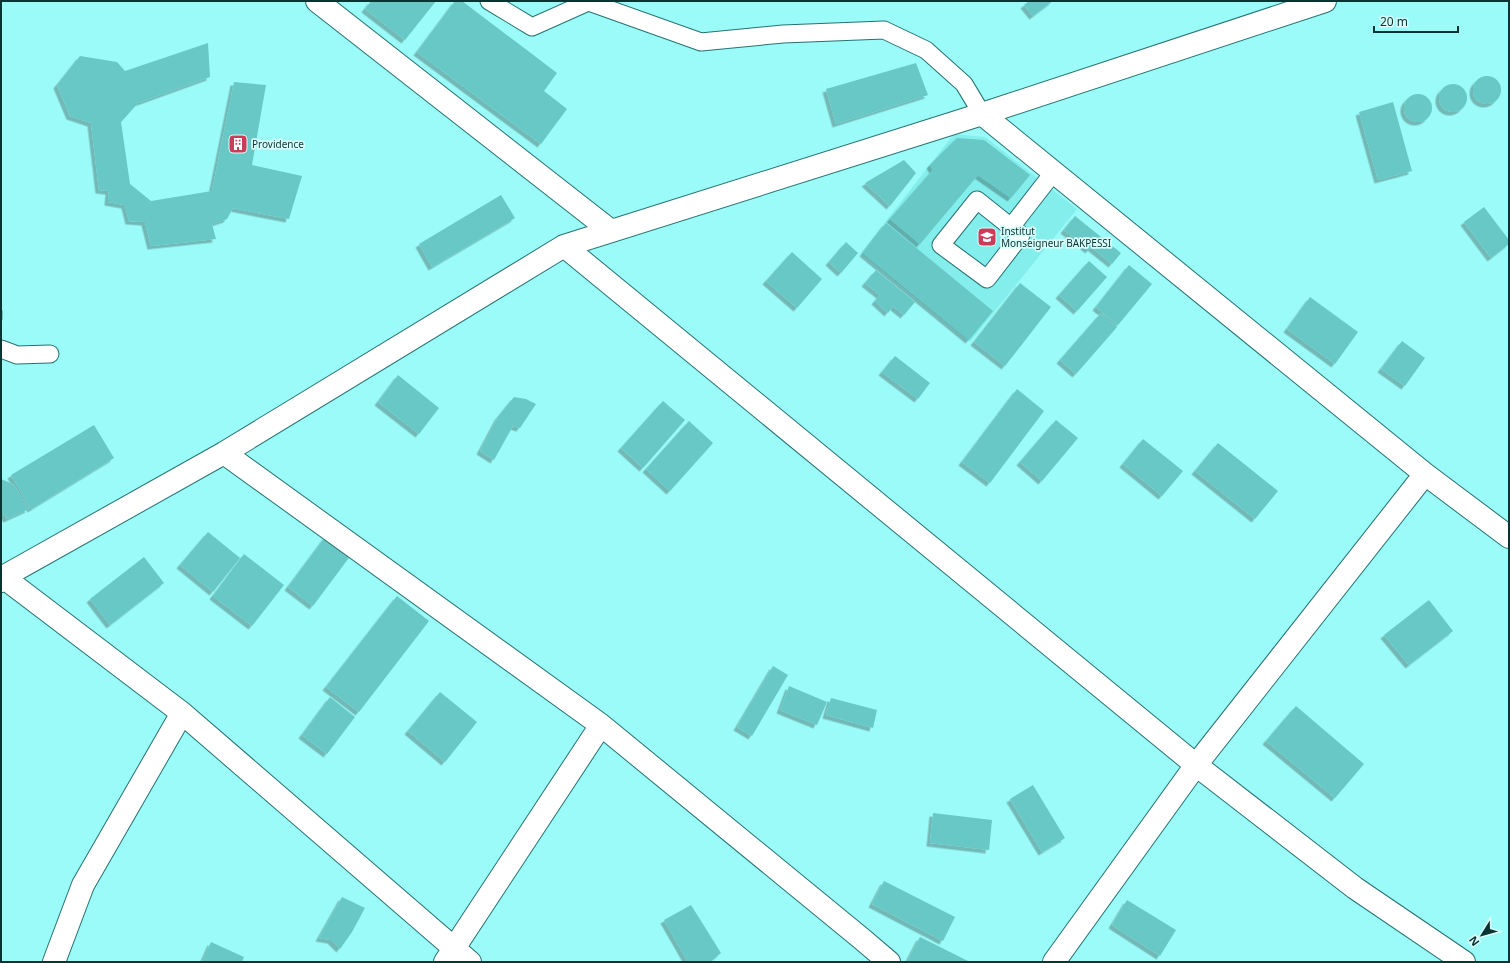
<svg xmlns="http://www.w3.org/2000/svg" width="1510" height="963" font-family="'Noto Sans',sans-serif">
<defs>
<filter id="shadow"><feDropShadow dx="-3.5" dy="3.5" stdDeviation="0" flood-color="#0004"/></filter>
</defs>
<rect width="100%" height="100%" fill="#9bfbf8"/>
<path fill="#83eeec" d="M954 134 985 137 1077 209 970 342 861 253Z"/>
<path fill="#67c8c5" filter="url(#shadow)" d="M371 1H436L405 40 365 9Z
M455 1H462L557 73 544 91 567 109 541 144 417 52Z
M1029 1H1053L1033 16 1024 5Z
M208 43 210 77 138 103 121 122 130 184 151 201 212 191 234 82 266 85 252 165 302 176 289 219 233 208 227 219 212 224 216 239 151 246 145 222 129 221 125 205 108 202 109 191 99 190 91 123 70 116 57 85 80 56 117 62 125 71Z
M916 63 928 95 836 124 826 89Z
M1473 90a14 14 0 1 1 28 0a14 14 0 1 1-28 0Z
M1439 98a14 14 0 1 1 28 0a14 14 0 1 1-28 0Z
M1404 108a14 14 0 1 1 28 0a14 14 0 1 1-28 0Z
M1393 102 1412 171 1378 180 1359 112Z
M957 138 984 140 1030 175 1011 198 978 175 920 244 890 219 933 170 930 165Z
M904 160 916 173 890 206 865 183Z
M501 195 515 218 432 267 419 244Z
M1484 207 1509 240V244L1491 258 1464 222Z
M1075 216 1121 253 1112 264 1091 247 1089 250 1064 230Z
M886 223 993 311 969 340 863 253Z
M846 242 858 253 841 273 829 262Z
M792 252 822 279 797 308 766 281Z
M1089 261 1107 277 1077 311 1059 295Z
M1129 265 1152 284 1118 325 1096 307Z
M876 270 915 302 904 315 893 306 888 313 875 301 880 295 865 283Z
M1020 283 1051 307 1005 366 974 342Z
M1310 297 1358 332 1335 364 1287 329Z
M1 308 3 311V319L1 322Z
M1101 313 1117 327 1076 374 1060 360Z
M1402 341 1425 358 1405 386 1381 369Z
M895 356 930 383 918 399 882 372Z
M398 375 439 408 419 434 378 402Z
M1017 389 1044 411 990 483 962 462Z
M514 397 526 399 536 404 520 428 513 426 494 460 480 451 498 417Z
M663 401 685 420 643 468 621 448Z
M1056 420 1078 438 1042 481 1020 462Z
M689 421 713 443 670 491 646 469Z
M94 425 114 458 31 509 11 475Z
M1143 439 1183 471 1162 496 1123 464Z
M1218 443 1278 491 1255 519 1195 471Z
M1 479 13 484 29 509 7 519 3 513H1Z
M208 532 240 558 213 592 180 565Z
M326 536 351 555 313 606 288 587Z
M244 554 284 585 252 626 213 596Z
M144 557 164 583 110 625 90 599Z
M397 596 429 621 359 712 326 687Z
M1429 600 1453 631 1409 665 1384 635Z
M773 666 788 675 752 736 737 727Z
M789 686 827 702 817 725 780 710Z
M440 692 477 722 445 762 408 731Z
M330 697 355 717 327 754 302 735Z
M831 698 877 710 873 728 826 715Z
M1296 706 1364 764 1335 798 1266 741Z
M1033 785 1065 838 1042 852 1010 799Z
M933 813 992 820 989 850 930 843Z
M884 881 955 917 943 941 872 904Z
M342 897 365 908 352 932 340 949 331 940 319 938Z
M1127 900 1176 930 1160 956 1112 925Z
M691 905 721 953 710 962H688L664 920Z
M920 937 970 962H907Z
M211 942 244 957 242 962H202Z"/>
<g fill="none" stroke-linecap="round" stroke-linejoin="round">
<g stroke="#267271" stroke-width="19">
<path id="service" d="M489 1 532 27 588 2
M586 1 701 42 783 34 884 30 926 50 964 84 982 114
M977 200 1021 235 987 279 941 245Z
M1011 227 1053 173
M1 349 17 355 50 354"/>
</g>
<g stroke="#267271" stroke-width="24">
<path id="minor" d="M317 1 611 231
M982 114 1425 474 1509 537
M564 246 1196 765 1355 888 1464 962
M224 453 601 725 862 939 889 962
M1 576 3 577 224 453 564 246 982 114 1325 1
M1 581 3 577 182 713 470 962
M54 962 83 885 182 713
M445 962 601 725
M1054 962 1196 765 1425 474"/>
</g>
<use href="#service" stroke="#fff" stroke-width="17"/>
<use href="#minor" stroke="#fff" stroke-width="22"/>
</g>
<defs>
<g id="building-square" transform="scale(1)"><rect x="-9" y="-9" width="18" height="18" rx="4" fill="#cc3c59" stroke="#d9fdfb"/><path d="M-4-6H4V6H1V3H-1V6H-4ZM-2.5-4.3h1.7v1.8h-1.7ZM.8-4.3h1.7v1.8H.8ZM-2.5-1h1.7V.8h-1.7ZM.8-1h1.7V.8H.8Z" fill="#fff"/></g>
<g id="university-square" transform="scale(1)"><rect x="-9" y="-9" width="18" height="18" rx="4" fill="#cc3c59" stroke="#d9fdfb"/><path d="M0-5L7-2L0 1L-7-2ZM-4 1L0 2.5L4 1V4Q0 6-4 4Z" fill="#fff"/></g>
</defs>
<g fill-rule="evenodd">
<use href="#building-square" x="238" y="144"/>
<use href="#university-square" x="987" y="237"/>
</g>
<g text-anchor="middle" stroke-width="3.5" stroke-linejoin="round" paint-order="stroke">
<g font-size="10" fill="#093434" stroke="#d9fdfb" text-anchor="start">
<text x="252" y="148">Providence</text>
<text x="1001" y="235">Institut<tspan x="1001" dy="12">Monseigneur BAKPESSI</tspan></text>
</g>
</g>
<rect width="1510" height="963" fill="none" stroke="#093434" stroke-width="4"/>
<g transform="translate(1482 935) rotate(233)" stroke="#d9fdfb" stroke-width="3" paint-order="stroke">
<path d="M0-3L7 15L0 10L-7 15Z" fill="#093434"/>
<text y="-6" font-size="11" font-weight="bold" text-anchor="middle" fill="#093434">N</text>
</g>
<path d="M1374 26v6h84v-6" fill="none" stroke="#093434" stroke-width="2"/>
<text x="1380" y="26" font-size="12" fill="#093434" stroke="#d9fdfb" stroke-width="3" paint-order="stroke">20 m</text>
</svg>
